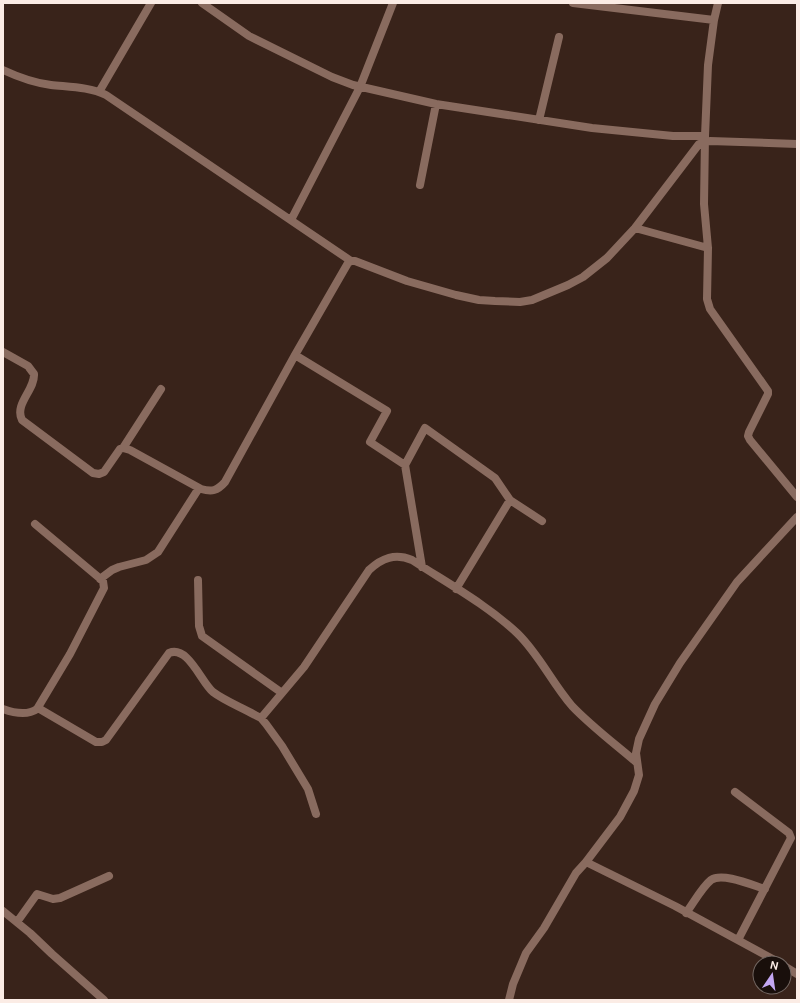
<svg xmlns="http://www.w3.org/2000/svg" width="800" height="1003" font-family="'DM Sans',sans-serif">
<rect width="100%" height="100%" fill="#39231a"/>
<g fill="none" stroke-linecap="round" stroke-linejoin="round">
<path stroke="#896b5f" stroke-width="8" d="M202 3 249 36 332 77 353 85 436 104 592 128 673 136H705
M573 3 714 20
M718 3 714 20 708 65 705 136 704 204 708 248 707 299 710 309 768 391V394L749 432 748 436 750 440 797 497
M3 70C18 77 35 83 51 85 69 87 90 87 106 95L351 261
M99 92 151 3
M539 120 559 37
M420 185 436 104
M291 220 360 87 393 3
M635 228 708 248
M3 352 28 366 34 374C35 390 14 404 22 420L93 473 99 474 104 472 120 449 123 448 130 450 201 489C212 492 217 491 225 482L295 355 348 263 351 261H355L407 281 456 295 479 300 495 301 520 302 532 300 568 285 583 277 607 258 635 228 699 144 710 141 797 144
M295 355 387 411 370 442 405 465 422 567
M123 448 161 389
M405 465 425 428 495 478 510 500 542 521
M100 579 112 570 119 567 146 560 158 552 199 488
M198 580 199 626 202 636 282 693
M456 589 510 500
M38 708 96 742H102L106 740 169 653C188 645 201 682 213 692 225 701 241 707 255 715L261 718 266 724 282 746 308 789 316 814
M3 709C14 713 27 716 37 709L70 654 104 588 103 581 35 524
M261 718 304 667 369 570C382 558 395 553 412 560 447 583 486 604 517 633 539 654 552 683 572 706 591 726 615 744 636 762
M735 792 789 833 791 838 738 940
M586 862 620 817 634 791 639 775 636 753 639 739 655 704 680 663 737 582 797 517
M3 911 30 933 52 954 104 1000
M686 913C693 904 702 887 711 880 722 872 752 885 765 889
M17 922 37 894 53 899 60 898 109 876
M784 966 797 974
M509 1000 513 984 526 953 544 928 576 873 586 862 675 906 780 963"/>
</g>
<rect width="800" height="1003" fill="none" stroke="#fbece5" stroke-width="8"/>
<g transform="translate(772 975) rotate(13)"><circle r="19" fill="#190f0b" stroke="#736762"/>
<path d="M0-3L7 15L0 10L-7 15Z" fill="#c3a7f2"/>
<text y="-6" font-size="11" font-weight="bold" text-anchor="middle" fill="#fbece5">N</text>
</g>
</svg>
